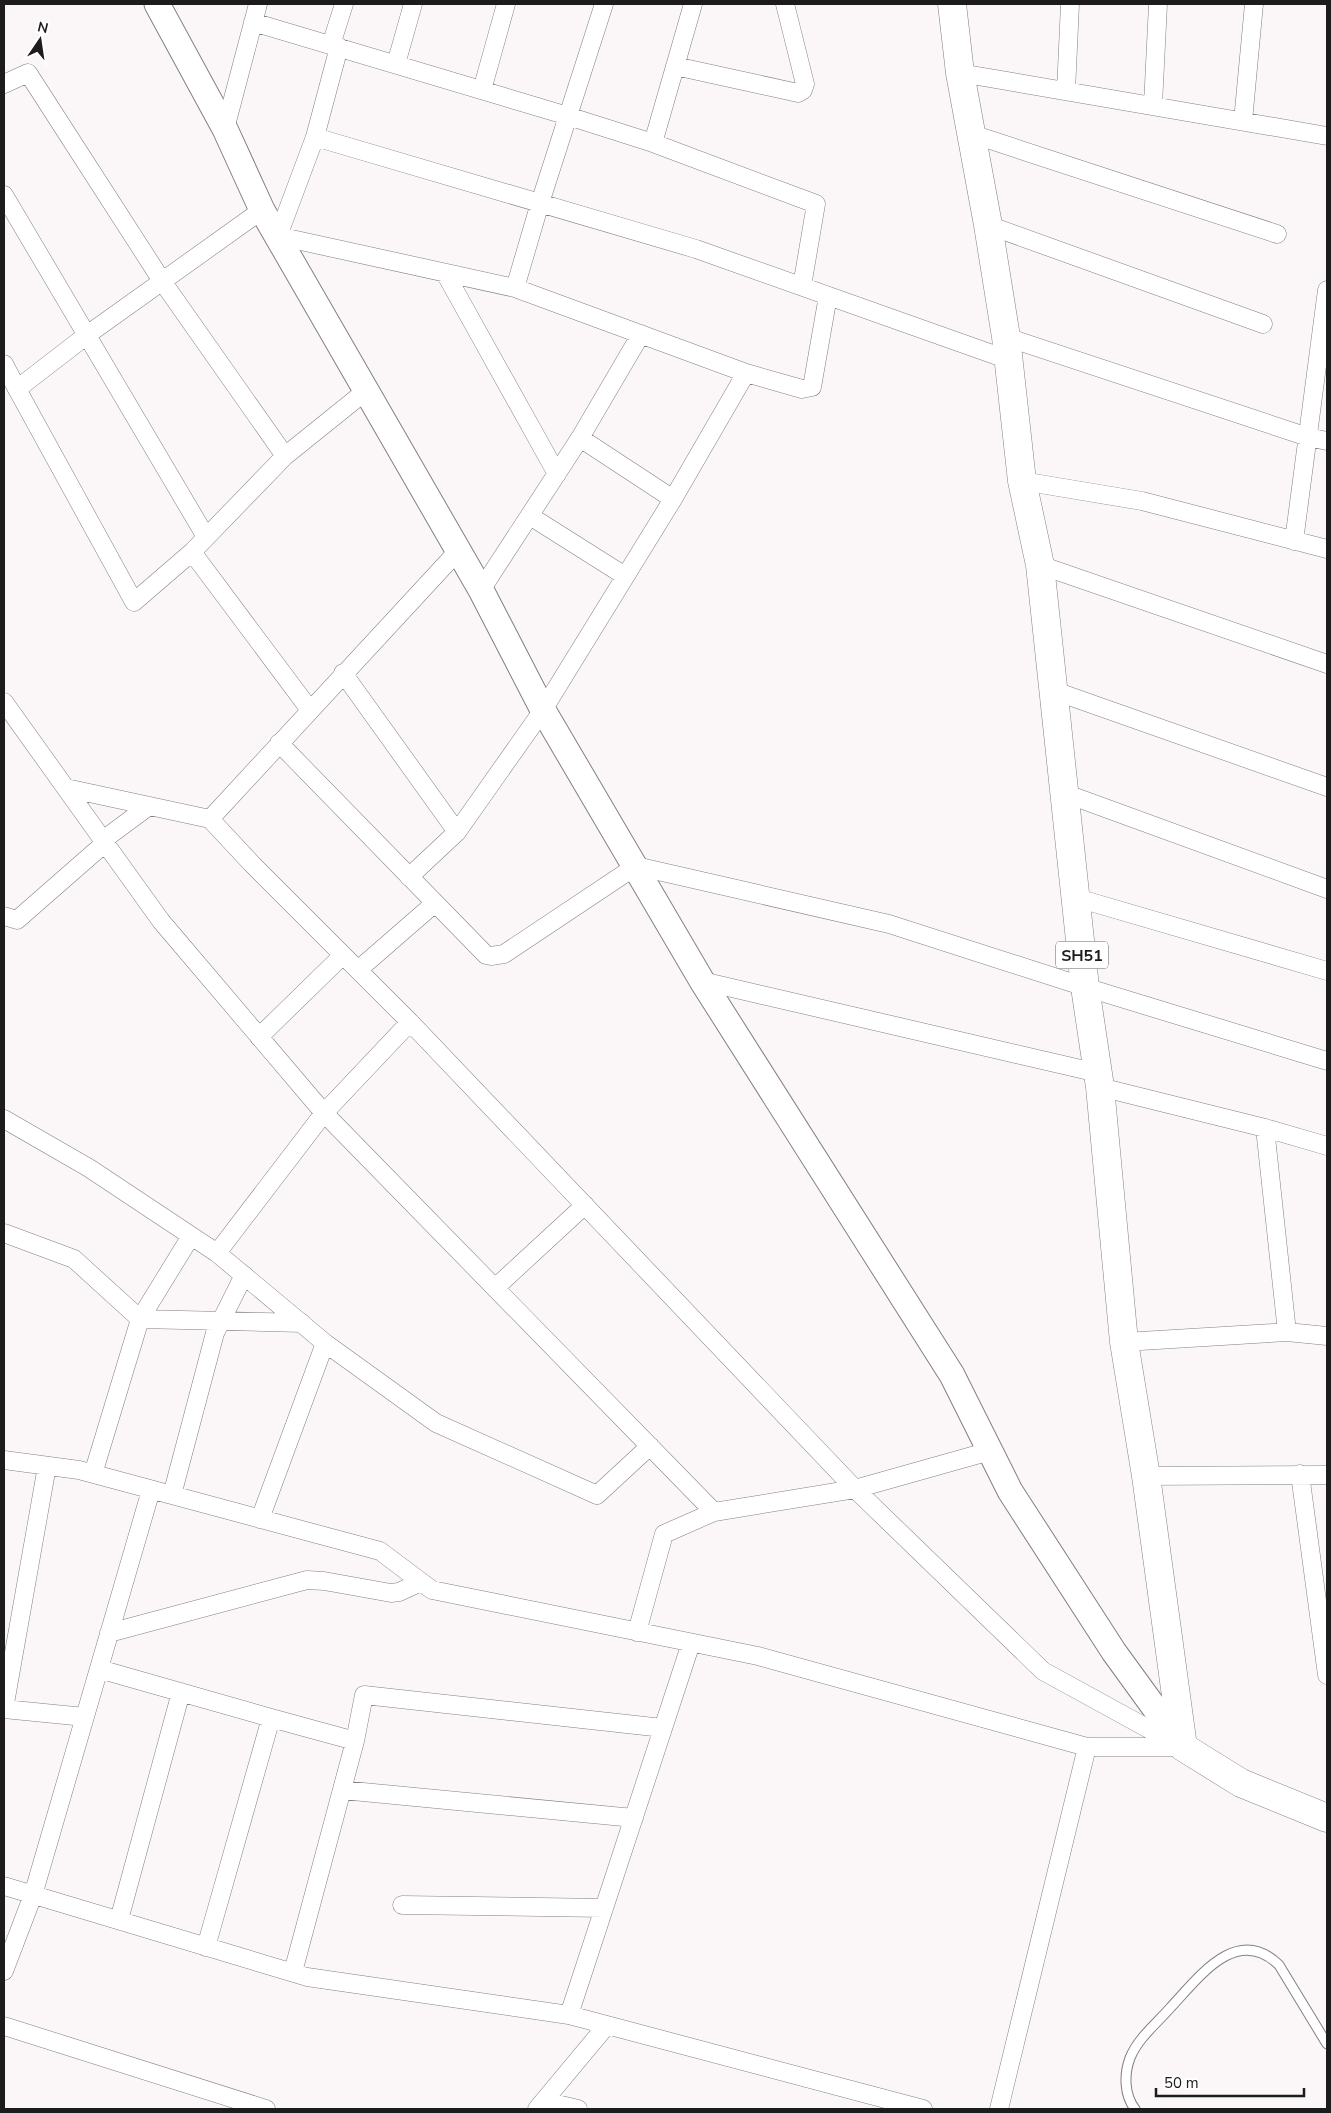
<svg xmlns="http://www.w3.org/2000/svg" width="1331" height="2113" font-family="'Nunito Sans',sans-serif">
<rect width="100%" height="100%" fill="#fbf6f7"/>
<g fill="none" stroke-linecap="round" stroke-linejoin="round">
<g stroke="#848080" stroke-width="11">
<path id="lane" d="M1135 2109C1124 2095 1124 2074 1130 2058 1138 2038 1157 2023 1171 2007 1199 1977 1237 1924 1279 1965L1327 2044"/>
</g>
<g stroke="#848080" stroke-width="19">
<path id="street" d="M253 22 568 116 653 143 816 204 802 286
M331 45 344 4
M396 64 413 4
M675 66 798 93 803 90 805 84 785 4
M960 73 1327 136
M4 84 28 73 162 281 285 456 192 552
M482 90 506 4
M1066 91 1070 4
M1153 105 1158 4
M1243 121 1254 4
M225 129 258 4
M972 134 1277 234
M315 137 339 47
M653 143 693 4
M4 195 206 537
M262 210 87 335 17 389 134 602 192 552 310 710
M988 225 1263 324
M445 273 557 474
M515 288 540 203 604 4
M1006 337 1308 437 1327 441
M4 364 17 389
M746 373 802 389 812 387 828 296
M580 438 673 499
M285 456 367 390
M1022 481 1142 501 1327 549
M530 516 625 576
M1294 541 1327 290
M457 552 210 819 253 865 410 1022 855 1489 1043 1671 1178 1745
M1040 565 1327 664
M481 590 580 438 641 334
M343 673 457 832 543 710 673 499 746 373 515 288 278 236 315 137 696 249 1009 360
M1052 690 1327 787
M4 702 105 843
M279 743 486 955 491 956 504 954 636 866 889 924 1085 987 1327 1061
M66 788 210 819
M1064 793 1327 889
M103 840 149 806
M409 877 457 832
M1077 898 1327 971
M4 916 17 920 105 843 161 921 324 1113 714 1512 855 1489 990 1451
M358 970 435 903
M702 981 1098 1073
M259 1037 343 955
M1100 1087 1265 1128 1327 1146
M4 1119 89 1168 217 1253 324 1113 410 1022
M1265 1128 1287 1332
M4 1233 74 1259 140 1319 93 1474
M191 1236 140 1319 302 1323
M217 1253 325 1343 260 1519
M495 1288 585 1205
M1124 1342 1287 1332 1327 1336
M325 1343 436 1423 597 1495 650 1446
M4 1460 79 1470 380 1551 432 1590 758 1656 1087 1747H1180
M1300 1474 1327 1675
M1146 1476 1327 1475
M172 1495 215 1333 244 1275
M637 1632 664 1534 714 1512
M109 1633 307 1580 324 1581 391 1593 399 1592 421 1582
M99 1669 271 1718 206 1947
M4 1709 47 1466
M4 1709 85 1717
M271 1718 355 1741 293 1972
M355 1741 364 1695 663 1728
M342 1790 634 1818
M4 1886 307 1977 569 2015 691 1643
M402 1905 604 1908
M119 1920 181 1692
M4 1971 33 1895 151 1490
M569 2015 923 2109
M4 2026 266 2109
M544 2101 578 2109
M537 2109 607 2025
M999 2109 1087 1747"/>
</g>
<g stroke="#848080" stroke-width="27">
<path id="secondary" d="M157 4 225 129 262 210 481 590 543 710 702 981 952 1375 1010 1491 1114 1652 1183 1747"/>
</g>
<g stroke="#848080" stroke-width="29">
<path id="primary" d="M952 4 960 73 988 225 1006 337 1022 481 1040 565 1085 987 1100 1087 1124 1342 1146 1476 1183 1747 1241 1783 1327 1818"/>
</g>
<use href="#lane" stroke="#fff" stroke-width="9"/>
<use href="#street" stroke="#fff" stroke-width="18"/>
<use href="#secondary" stroke="#fff" stroke-width="25"/>
<use href="#primary" stroke="#fff" stroke-width="28"/>
</g>
<g text-anchor="middle" stroke-width="4" stroke-linejoin="round" paint-order="stroke">
<rect fill="#fff" stroke="#616060" stroke-width="1" x="1056" y="941.5" width="52" height="27" rx="4"/>
<g font-size="16" font-weight="bold" fill="#1d1c1c">
<text x="1082" y="961">SH51</text>
</g>
</g>
<rect width="1331" height="2113" fill="none" stroke="#1d1c1c" stroke-width="10"/>
<g transform="translate(40 40) rotate(13)" stroke="#ffffff" stroke-width="4" paint-order="stroke">
<path d="M0-4L9 19L0 12L-9 19Z" fill="#1d1c1c"/>
<text y="-8" font-size="14" font-weight="bold" text-anchor="middle" fill="#1d1c1c">N</text>
</g>
<path d="M1156 2088v8h148v-8" fill="none" stroke="#1d1c1c" stroke-width="2.5"/>
<text x="1164" y="2088" font-size="15" fill="#1d1c1c" stroke="#ffffff" stroke-width="4" paint-order="stroke">50 m</text>
</svg>
